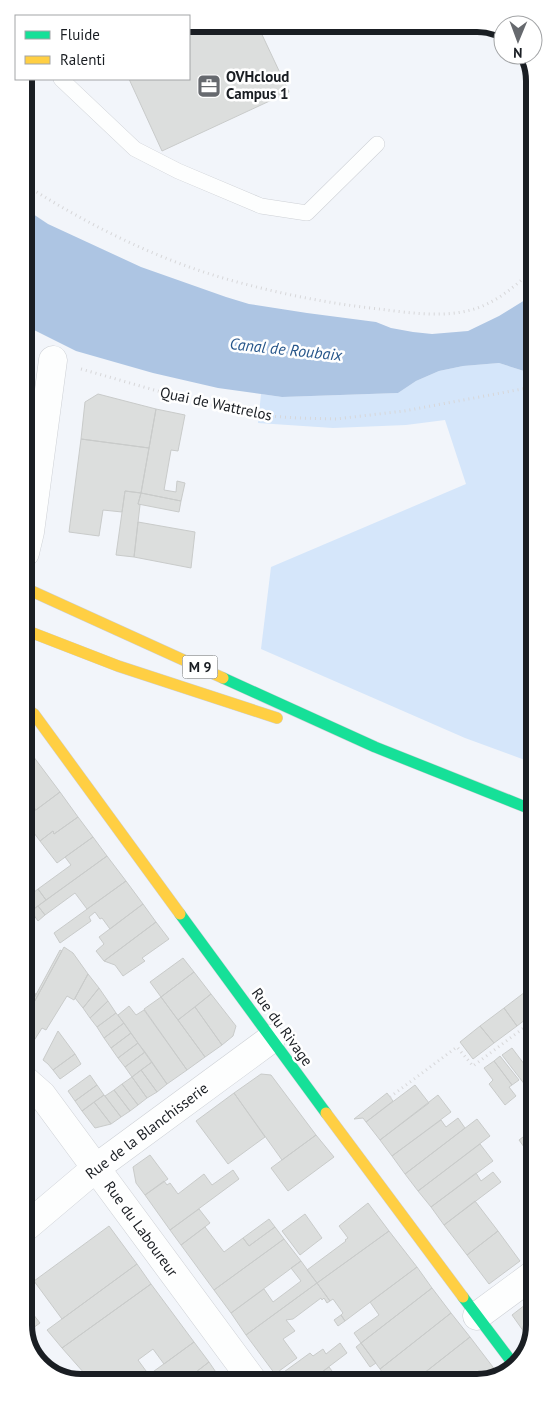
<svg xmlns="http://www.w3.org/2000/svg" width="558" height="1406" font-family="'PT Sans',sans-serif">
<rect width="100%" height="100%" fill="#f2f5fa"/>
<path fill="#d5e6fa" d="M499 363 524 371 533 369V763L465 738 261 649 271 567 466 484 445 420 406 425 333 428 258 423 261 394 282 397 398 393 416 381 439 371 463 366Z"/>
<path fill="#adc5e3" d="M24 208 48 224 141 267 226 297 249 304 307 313 376 322 391 328 413 332 432 334 468 331 499 316 533 295V369L524 371 499 363 463 366 439 371 416 381 398 393 282 397 218 388 153 373 76 351 24 325Z"/>
<path fill="#dcdedd" stroke="#c9cbca" d="M189 24H257L289 92 162 151 129 79H189Z
M98 394 156 409 149 448 81 439 85 402Z
M156 409 185 415 178 451 171 450 164 490 176 492 177 481 185 483 181 501 141 493Z
M81 439 149 448 141 493 125 491 122 512 103 510 99 536 69 532Z
M125 491 141 493 138 504 140 505 134 557 116 555Z
M141 493 181 501 179 512 138 504Z
M138 522 195 532 191 568 134 557Z
M27 748 60 792 36 810 25 796V750Z
M60 792 78 817 54 834 53 831 40 841 25 821V818Z
M78 817 93 837 57 863 40 841 53 831 54 834Z
M93 837 107 856 46 900 38 889 71 865 65 857Z
M107 856 126 881 87 909 75 893 45 915 38 906Z
M126 881 143 904 110 929 102 918 100 919 95 912 89 917 91 921 60 943 54 933Z
M38 889 46 900 31 911 25 903V899Z
M143 904 156 922 104 961 96 951 104 944 99 937Z
M38 906 45 915 38 921 31 911Z
M156 922 169 939 142 958 145 961 123 976 115 965 104 961Z
M64 947 73 953 88 974 74 1000 67 996 46 1030 42 1028 28 1050 25 1049V1019Z
M60 950 62 951 25 1019V1015Z
M183 958 194 972 161 997 150 982Z
M194 972 211 994 178 1020 161 997Z
M88 974 99 988 83 1008 75 998Z
M534 985V1003L525 992Z
M99 988 108 1001 90 1018 83 1008Z
M25 989 36 994 25 1015Z
M525 992 534 1003V1013L517 1026 504 1008Z
M211 994 236 1026 233 1036 222 1045 195 1007Z
M161 997 205 1057 187 1070 144 1009Z
M108 1001 116 1013 97 1027 90 1018Z
M129 1006 136 1015 144 1010 187 1070 167 1084 118 1015Z
M195 1007 222 1045 205 1057 178 1020Z
M504 1008 517 1026 494 1043 480 1026Z
M116 1013 124 1023 104 1038 97 1027Z
M124 1023 131 1033 111 1048 104 1038Z
M480 1026 494 1043 473 1059 460 1042Z
M58 1031 75 1054 53 1070 48 1064 43 1060Z
M131 1033 138 1043 118 1058 111 1048Z
M138 1043 145 1052 125 1067 118 1058Z
M512 1048 534 1077V1093L532 1094 502 1055Z
M145 1052 152 1062 132 1077 125 1067Z
M75 1054 81 1064 60 1079 53 1070Z
M500 1056 519 1080 512 1085 494 1061Z
M494 1061 512 1085 509 1087 516 1096 505 1105 489 1084 493 1080 484 1068Z
M152 1062 167 1084 157 1092 141 1070Z
M141 1070 157 1092 147 1098 132 1077Z
M261 1074 271 1075 316 1135 282 1160 234 1093Z
M90 1075 97 1085 75 1101 68 1091Z
M132 1077 147 1098 138 1105 122 1084Z
M122 1084 138 1105 130 1111 114 1090Z
M97 1085 104 1095 82 1111 75 1101Z
M415 1085 429 1103 380 1140 366 1122Z
M114 1090 130 1111 121 1117 105 1096Z
M234 1093 265 1137 228 1164 196 1121Z
M387 1093 393 1101 366 1122 363 1118 354 1119Z
M104 1095 121 1117 111 1124 94 1102Z
M438 1095 451 1112 392 1156 380 1140Z
M94 1102 111 1124 95 1128 82 1111Z
M458 1118 465 1128 405 1174 392 1156 441 1120 446 1127Z
M477 1119 490 1136 418 1191 405 1174Z
M527 1134 534 1143V1157L532 1158 519 1140Z
M316 1135 334 1157 288 1191 271 1168Z
M480 1144 493 1161 431 1207 418 1191Z
M150 1155 168 1179 145 1195 136 1183 133 1167Z
M233 1170 239 1179 170 1230 145 1195 164 1181 167 1185 170 1183 178 1194 204 1174 212 1185Z
M493 1172 501 1182 444 1225 431 1207 476 1173 481 1181Z
M475 1201 498 1231 467 1255 444 1225Z
M368 1203 389 1231 317 1283 307 1270 346 1241 345 1240 348 1238 339 1226Z
M199 1209 210 1223 181 1245 170 1230Z
M305 1214 322 1238 300 1255 282 1231Z
M269 1219 275 1227 249 1246 243 1238Z
M109 1226 137 1264 62 1319 34 1281Z
M205 1227 224 1252 243 1238 249 1246 275 1227 284 1239 214 1290 181 1245Z
M389 1231 417 1267 345 1321 341 1315 343 1313 333 1299 330 1301 317 1283Z
M498 1231 520 1261 489 1284 467 1255Z
M284 1239 301 1261 231 1313 214 1290Z
M301 1261 317 1283 246 1335 231 1313 264 1289 273 1302 301 1281 291 1268Z
M137 1264 151 1284 62 1348 47 1330Z
M417 1267 432 1288 361 1343 354 1333 379 1315 370 1302Z
M317 1283 330 1301 327 1303 324 1298 322 1300 321 1298 293 1319 286 1320 295 1331 283 1339 297 1358 275 1374 246 1335Z
M151 1284 194 1342 164 1364 153 1349 138 1360 149 1375 139 1382H92L62 1348Z
M432 1288 451 1313 380 1369 361 1343Z
M534 1298V1324L529 1339 512 1315Z
M451 1313 470 1337 414 1381H388L380 1369Z
M33 1314 40 1323 33 1328 27 1321Z
M341 1315 345 1321 338 1326 334 1320Z
M470 1337 499 1375 491 1380 414 1381Z
M194 1342 209 1362 183 1382H139Z
M340 1343 347 1353 310 1381H280L277 1377 310 1353 313 1356 323 1349 326 1354Z
M361 1343 376 1363 370 1367 356 1347Z
M209 1362 222 1381 183 1382Z
M329 1367 335 1375 337 1374 341 1381H310Z"/>
<g fill="none" stroke-linecap="round" stroke-linejoin="round">
<g stroke="#ced1d6" stroke-width="16">
<path id="lane" d="M61 79 135 149 178 171 261 206 307 213 377 144"/>
</g>
<g stroke="#ced1d6" stroke-width="29">
<path id="street" d="M25 553 30 532 53 360
M25 1080 42 1095 253 1381
M26 1227 97 1167 271 1039
M477 1316 534 1274"/>
</g>
<g stroke="#ced1d6" stroke-width="12">
<path id="fast" d="M223 678 375 747 533 810
M180 914 326 1113
M463 1297 514 1365"/>
</g>
<g stroke="#ced1d6" stroke-width="12">
<path id="slow" d="M25 588 223 678
M25 630 118 666 277 718
M25 708 34 714 180 914
M326 1113 463 1297"/>
</g>
<path stroke="#d7d7d9" stroke-width="3" stroke-dasharray="1 4" stroke-linecap="butt" d="M24 184C91 227 164 263 241 283 286 295 333 304 379 309 410 313 450 319 480 307 501 299 517 284 533 270
M81 369 196 402 269 416 297 418 336 419 404 411 533 387
M26 678 31 665
M390 1097 457 1047 473 1066 534 1020"/>
<use href="#lane" stroke="#fdfefe" stroke-width="15"/>
<use href="#street" stroke="#fdfefe" stroke-width="28"/>
<use href="#fast" stroke="#16e098" stroke-width="11"/>
<use href="#slow" stroke="#ffcf43" stroke-width="11"/>
</g>
<defs>
<g id="office-square" transform="scale(1.25)"><rect x="-9" y="-9" width="18" height="18" rx="4" fill="#66696e" stroke="#fff"/><path d="M-6-3h4V-5.5h4V-3h4V5H-6ZM-1-4.5V-3h2v-1.5ZM-6 0V1H6V0Z" fill="#fff"/></g>
</defs>
<g fill-rule="evenodd">
<use href="#office-square" x="209" y="86"/>
</g>
<g text-anchor="middle" stroke-width="5" stroke-linejoin="round" paint-order="stroke">
<rect fill="#fff" stroke="#5f6265" stroke-width="1" x="182.5" y="655.5" width="35" height="23" rx="4"/>
<g font-size="14" font-weight="bold" fill="#1a1e23">
<text x="200" y="672">M 9</text>
</g>
<g font-size="15" font-weight="bold" fill="#1a1e23" stroke="#fff" text-anchor="start">
<text x="226" y="82">OVHcloud<tspan x="226" dy="17">Campus 1</tspan></text>
</g>
<g font-size="15" fill="#1a1e23" stroke="#fff">
<text transform="translate(216 404) rotate(12)" y="5">Quai de Wattrelos</text>
<text transform="translate(282 1027) rotate(54)" y="5">Rue du Rivage</text>
<text transform="translate(147 1131) rotate(-37)" y="5">Rue de la Blanchisserie</text>
<text transform="translate(141 1229) rotate(54)" y="5">Rue du Laboureur</text>
</g>
<g font-size="16" font-style="italic" fill="#27568a" stroke="#fff">
<text transform="translate(286 349) rotate(6)" y="6">Canal de Roubaix</text>
</g>
</g>
<path d="M0 0H558V1406H0ZM81 32H477A49 49 0 0 1 526 81V1325A49 49 0 0 1 477 1374H81A49 49 0 0 1 32 1325V81A49 49 0 0 1 81 32Z" fill="#fff" fill-rule="evenodd"/>
<path fill="none" stroke="#1a1e23" stroke-width="6" d="M81 32H477A49 49 0 0 1 526 81V1325A49 49 0 0 1 477 1374H81A49 49 0 0 1 32 1325V81A49 49 0 0 1 81 32Z"/>
<rect x="15" y="15" width="175" height="65" fill="#ffffff" stroke="#a3a5a7"/>
<rect x="25" y="31" width="25" height="8" fill="#16e098" stroke="#a3a5a7"/>
<text x="60" y="40" font-size="15" fill="#1a1e23">Fluide</text>
<rect x="25" y="56" width="25" height="8" fill="#ffcf43" stroke="#a3a5a7"/>
<text x="60" y="65" font-size="15" fill="#1a1e23">Ralenti</text>
<g transform="translate(518 40) rotate(181)"><circle r="24" fill="#ffffff" stroke="#a3a5a7"/>
<path d="M0-4L9 19L0 12L-9 19Z" fill="#66696e"/>
<text y="-8" font-size="14" font-weight="bold" text-anchor="middle" fill="#1a1e23">N</text>
</g>
</svg>
